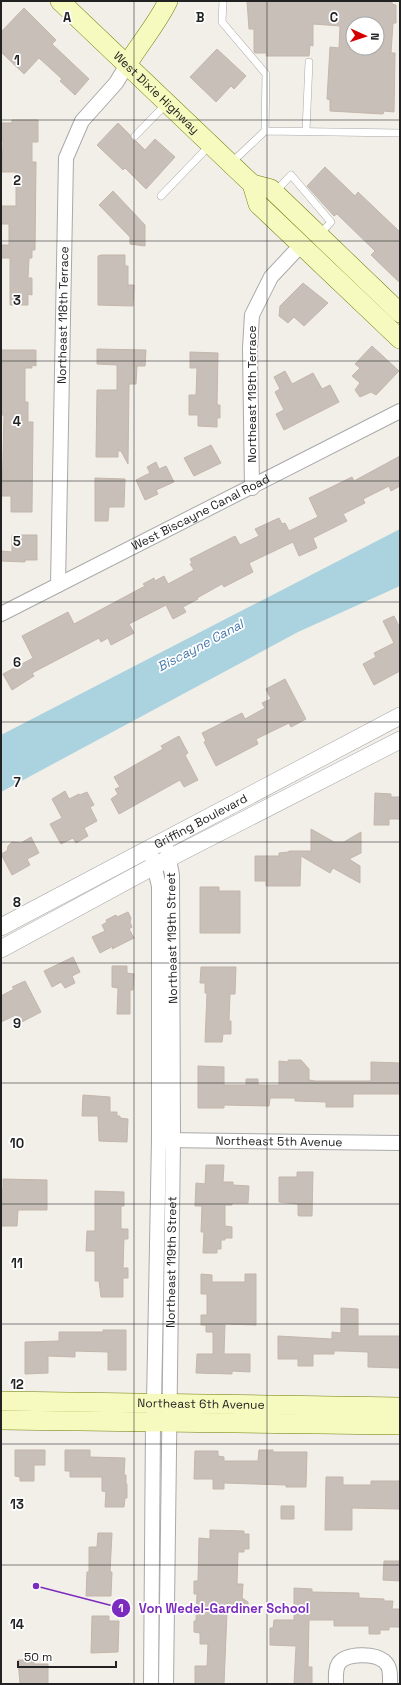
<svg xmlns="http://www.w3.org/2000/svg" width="401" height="1685" font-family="'Space Grotesk',sans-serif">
<rect width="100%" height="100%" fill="#f2efe9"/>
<path fill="#aad3df" d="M400 529V586L298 632 1 792V735Z"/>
<path fill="#c7bfb8" stroke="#c4b6ab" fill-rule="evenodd" d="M247 1H392V4L396 5V23H393L391 53H395L394 112 384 111 383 114 330 111V100L327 99 330 47 339 48 340 26 313 24V46L310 45 309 56H266L267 53H255L254 52V29H249ZM353 24H377V48H353Z
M24 8 56 40 52 44 89 79 75 95 60 81 62 79 39 58 24 74 1 52V32Z
M217 49 246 76 234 89 231 86 216 102 190 77Z
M12 120H38V142H32V162H36L35 250H32V258H29L28 278H32V295L28 294V305H10V258H1V245H9V224H1V206H16V172H2L3 141H1V123H12Z
M118 123 130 135 132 140 136 141 145 150 155 139 175 157 146 189 125 168 123 170 97 145Z
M325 167 355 196 358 192 400 232V283L371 255 375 251 337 214 334 216 307 186Z
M113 191 145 225V246L130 244V237L99 205Z
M101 255H125V266H128V285H134L133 306 98 305V256Z
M303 283 328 303 304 326 294 317 288 323 279 316 280 306Z
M372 346 399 371 376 395 371 392 360 397 355 390 360 383 352 376 360 368 355 364Z
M97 349 146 350 145 366H137L136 384H129L128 464 121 451H118V457H96L97 390H117V365L97 364Z
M1 350H36V366L32 365V368H25V402H28V422H33L32 512H11V496H2L4 415H1Z
M190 352 218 353 217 405H220V418H217V427L198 426V415H189V395H196L197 368H190Z
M285 371 292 384 313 373 322 389 330 385 339 402 284 430 276 414 284 410 275 392 280 389 274 377Z
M211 445 221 463 194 476 184 458Z
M400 456V486L391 491 389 486 363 499 365 503 343 514 347 521 313 538 317 548 299 556 293 542 249 563 253 572 224 587 222 584 197 598 198 599 183 607 186 612 173 619 166 605 129 624 134 633 111 645 108 638 101 642 99 638 32 673 34 676 12 690 3 674 33 658 22 636 68 612 74 624 145 586 143 584 154 578 155 581 164 576 168 584 194 570 190 564 192 563 190 559 235 536 240 545 259 536 255 529 279 518 282 524 285 523 289 531 318 517 309 498 352 477 354 481Z
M156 462 159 469 166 466 174 482 156 490 158 494 145 500 136 480 150 473 147 467Z
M95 478 125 479 124 507H109L108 521H95Z
M12 535H37V560H25V562L1 561V551L12 552Z
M394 616 400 628V671L374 685 363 664 376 657 374 653 394 643 383 621Z
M285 679 306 719 291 727 289 723 256 739 258 744 216 766 204 742 206 741 202 733 242 713 245 719 265 708 262 703 271 699 266 689Z
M179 736 188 753 185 755 198 780 184 787 180 780 119 814 111 799 118 794 115 789 120 787 114 777 163 749 161 746Z
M65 791 69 799 79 794 80 795 87 792 94 805 90 807 97 821 84 828 88 836 76 843 73 838 61 844 50 824 62 818 52 799Z
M375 793 391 794V797H400V819H389V825H374Z
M311 829 334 842H344L361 832V853L349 859 360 866V883L333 868 330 873 301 856 300 886H266V881H255V856H279V853L288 852 289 851H311Z
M31 837 39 853 27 859 30 865 12 875 1 854 7 851 8 846 12 842 21 843Z
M200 887H219V891H240V933H200Z
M128 912 131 918 130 922 132 927 129 929 134 938 112 949 113 946 100 953 92 937 105 931 102 925 107 922 106 920 116 915 117 917Z
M73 957 80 972 72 976 75 983 65 988 61 982 52 987 44 971Z
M112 966H127V973L134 974 133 990H130V1014H117L118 988 112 987Z
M201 967H236L235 994H230L229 1021H231V1034H223L222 1042H205L207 993H205V983H200Z
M25 981 41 1012 20 1023 16 1015 1 1022V996L14 989 12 987Z
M288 1060H301L309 1069V1080L315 1081H371V1062L400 1063V1094H353V1107H326V1102L295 1101V1098H270L269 1106 224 1105V1108H198V1066L224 1067V1085H246V1079H258V1085H279V1061L288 1062Z
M83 1095 110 1097V1112H117V1116H120V1118L128 1119 127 1142 99 1141 98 1116H82Z
M206 1165H224L223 1182H233V1185L249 1186 248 1203H232V1205H225V1226L232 1227V1238H225V1240H221V1249H217V1253H203L204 1232H201L202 1206H195L196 1183 205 1184Z
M297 1172H313L312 1216H299L298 1215V1204L279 1202V1177H297Z
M3 1179 47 1180V1210H18L17 1226H1V1189H3Z
M95 1191 124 1192V1206H121V1229H128V1239H124L123 1268H128V1278H123V1297H101L99 1281H95V1251H86L87 1231H95Z
M201 1274 212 1275V1282H245V1274H256V1325L225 1324 224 1354H250V1372L232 1371V1374L196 1373 197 1354H213V1332H206V1325H201V1315H207V1294H201Z
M341 1308 358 1309V1336H400V1368L368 1367V1352L341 1351H334V1354H313V1366H298V1359H278V1336L332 1339V1332L341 1333Z
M103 1330H126V1370H108V1352L75 1351V1357L48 1356V1373L25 1374V1342L59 1341V1332H103Z
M15 1450H45V1465H34V1481H20V1477L15 1476Z
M65 1450H90V1457L125 1458 124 1475H126V1484H127V1498H125L124 1507H105L106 1492 102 1491V1477H70V1471H65Z
M259 1450H273V1452H307L306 1487H286V1485L224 1483V1489H213V1479H194L195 1451H218V1456L224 1457V1461H258Z
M326 1477H343V1485H371V1481H400V1509L352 1508V1530H325Z
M281 1506H294V1519H281Z
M210 1530 244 1531V1534H249V1549H244V1552H238L237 1584H243L242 1598 248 1602V1613L227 1612 224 1684H195V1666H207L208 1644H200V1633L194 1632V1621H196L197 1594H194V1581H198L199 1538 210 1539Z
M98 1533H112L110 1572H112L111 1596H86L87 1572H89V1547H97Z
M384 1561H400V1581L383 1580Z
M294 1588 312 1589V1592L359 1593V1598L384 1599V1601H393L392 1609H400V1627H389V1630H380V1634H369V1626H334V1620H309L308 1667H312V1684H294L296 1646 270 1645V1628H273L274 1620H294Z
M92 1616H109V1621H119L118 1652 91 1653Z
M18 1660H34V1664H48V1684H20Z"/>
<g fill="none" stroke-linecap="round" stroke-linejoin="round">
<g stroke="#a9a9a9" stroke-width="8">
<path id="service" d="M223 1 222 22 266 74 265 131 400 133
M306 131 309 62
M135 136 167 103
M230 164 265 131
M275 192 291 175 331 222 320 234
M161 196 210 145"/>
</g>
<g stroke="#a9a9a9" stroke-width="16">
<g id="minor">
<path d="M252 488 250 348 252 315 271 277 301 245"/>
<path id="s1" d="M58 585 66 158 82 121 116 83 127 65"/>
<path id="s2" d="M1 614 400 411"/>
<path id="s3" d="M165 1140 400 1143"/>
<path d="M151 1684 153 1422 154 1403 159 1140V886L152 857"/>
<path id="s4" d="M166 1684 173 1140 172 875 167 849"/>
<path d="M336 1684C336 1677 335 1669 339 1663 347 1653 374 1653 384 1661 391 1667 390 1675 390 1684"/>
</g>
</g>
<g stroke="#a9a9a9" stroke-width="18">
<g id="tertiary">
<path id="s5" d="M1 927 400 716"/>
<path d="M1 949 154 866 400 740"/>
</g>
</g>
<g stroke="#707d05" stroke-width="20">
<g id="secondary">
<path id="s6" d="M60 1 252 184 258 204 400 339"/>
<path d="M127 65C140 43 157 24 168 1"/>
<path d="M252 184 271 189 400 313"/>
<path id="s7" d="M1 1401 400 1407"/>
<path d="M1 1420 400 1425"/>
</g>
</g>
<use href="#service" stroke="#fff" stroke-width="7"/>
<use href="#minor" stroke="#fff" stroke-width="14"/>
<use href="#tertiary" stroke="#fff" stroke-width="17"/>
<use href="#secondary" stroke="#f7fabf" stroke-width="19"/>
</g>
<path fill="none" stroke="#222" stroke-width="1" stroke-opacity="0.55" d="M134 1V1684M267 1V1684M1 120H400M1 241H400M1 361H400M1 481H400M1 602H400M1 722H400M1 842H400M1 963H400M1 1083H400M1 1204H400M1 1324H400M1 1444H400M1 1565H400"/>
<g text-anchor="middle" stroke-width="3.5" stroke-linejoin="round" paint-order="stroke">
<g font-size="12" fill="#222" stroke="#fff">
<text dy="4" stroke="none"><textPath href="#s6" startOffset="133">West Dixie Highway</textPath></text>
<text dy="4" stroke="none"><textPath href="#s1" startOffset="270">Northeast 118th Terrace</textPath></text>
<text transform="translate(252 394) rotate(-90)" y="4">Northeast 119th Terrace</text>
<text dy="4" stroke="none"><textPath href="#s2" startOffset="224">West Biscayne Canal Road</textPath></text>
<text dy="4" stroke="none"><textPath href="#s5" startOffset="226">Griffing Boulevard</textPath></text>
<text transform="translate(172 938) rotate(-91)" y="4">Northeast 119th Street</text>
<text dy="4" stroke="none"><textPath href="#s3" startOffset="114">Northeast 5th Avenue</textPath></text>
<text dy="4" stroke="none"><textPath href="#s4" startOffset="422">Northeast 119th Street</textPath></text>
<text dy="4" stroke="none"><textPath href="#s7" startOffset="200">Northeast 6th Avenue</textPath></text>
</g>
<g font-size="13" font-style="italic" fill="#4a7aab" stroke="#fff">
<text transform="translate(200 645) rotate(-28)" y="5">Biscayne Canal</text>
</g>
</g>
<g font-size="13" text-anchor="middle" font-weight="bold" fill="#222" stroke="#fff" stroke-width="3.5" stroke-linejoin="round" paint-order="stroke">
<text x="67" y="22">A</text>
<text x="200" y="22">B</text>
<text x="334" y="22">C</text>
<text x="17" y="65">1</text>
<text x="17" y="185">2</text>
<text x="17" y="305">3</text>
<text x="17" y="426">4</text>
<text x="17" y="546">5</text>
<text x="17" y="667">6</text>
<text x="17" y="787">7</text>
<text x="17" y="907">8</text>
<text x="17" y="1028">9</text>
<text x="17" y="1148">10</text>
<text x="17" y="1268">11</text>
<text x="17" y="1389">12</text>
<text x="17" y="1509">13</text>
<text x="17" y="1629">14</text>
</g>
<path fill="none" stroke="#7b2cbf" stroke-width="1.5" d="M36 1586L121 1608"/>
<g fill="#7b2cbf" stroke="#fff" stroke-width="1.5">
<circle cx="36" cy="1586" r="4"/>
<circle cx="121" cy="1608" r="10"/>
</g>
<g font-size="12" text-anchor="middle" font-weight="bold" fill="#fff">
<text x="121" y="1612">1</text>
</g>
<g font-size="13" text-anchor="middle" font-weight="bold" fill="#7b2cbf" stroke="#fff" stroke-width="3.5" stroke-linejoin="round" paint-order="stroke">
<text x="224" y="1613">Von Wedel-Gardiner School</text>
</g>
<rect width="401" height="1685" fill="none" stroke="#222222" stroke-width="4"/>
<g transform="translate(365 36) rotate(93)"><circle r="19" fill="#ffffff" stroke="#a7a7a7"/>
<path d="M0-3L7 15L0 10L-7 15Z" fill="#d40000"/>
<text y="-6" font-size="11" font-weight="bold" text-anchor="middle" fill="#222222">N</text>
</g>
<path d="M18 1661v6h98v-6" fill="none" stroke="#222222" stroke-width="2"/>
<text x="24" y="1661" font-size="12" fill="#222222" stroke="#ffffff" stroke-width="3" paint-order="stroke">50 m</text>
</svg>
